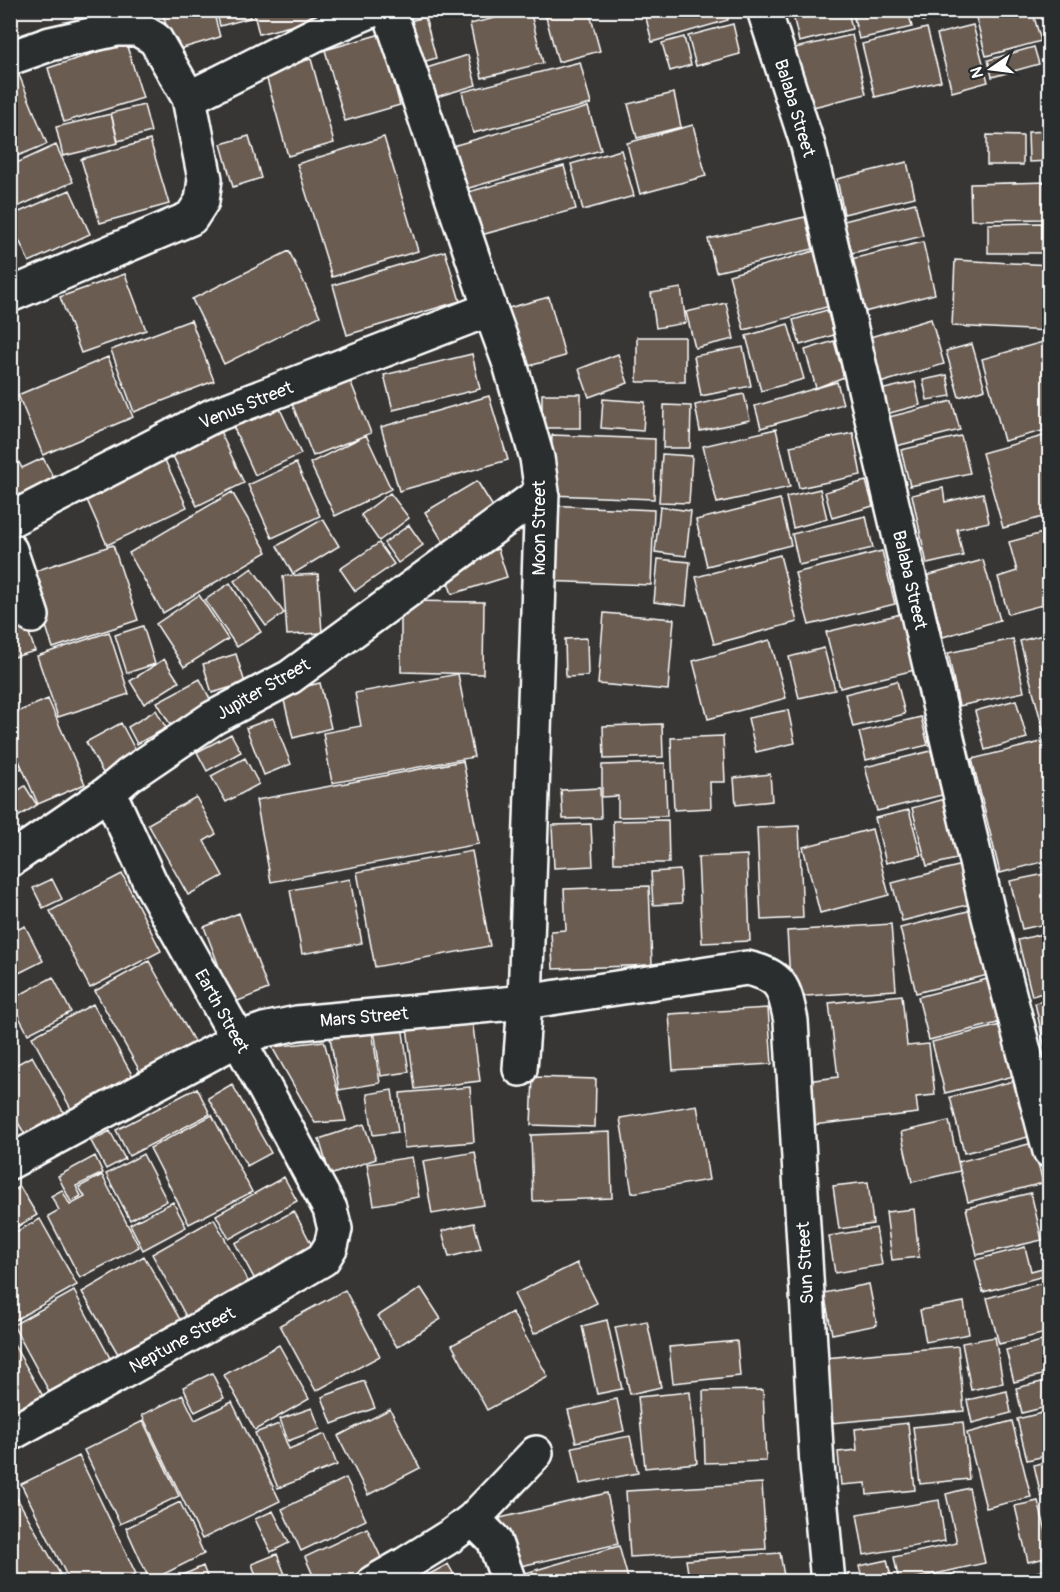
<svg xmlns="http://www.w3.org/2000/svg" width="1060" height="1592" font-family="Pangolin,sans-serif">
<rect width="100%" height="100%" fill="#373635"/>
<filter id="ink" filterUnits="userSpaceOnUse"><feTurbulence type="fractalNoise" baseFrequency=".0167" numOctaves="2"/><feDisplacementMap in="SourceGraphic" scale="12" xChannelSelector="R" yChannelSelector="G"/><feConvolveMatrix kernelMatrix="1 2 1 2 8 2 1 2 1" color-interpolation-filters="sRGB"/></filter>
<g filter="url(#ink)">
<path fill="#6a5b51" stroke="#fff" stroke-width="1.5" d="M162 10H213L220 37 173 51Z
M216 10H248L250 18 220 26Z
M253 10H341V13L259 34Z
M527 10H530L543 63 482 78 470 24Z
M544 10H589L600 51 558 62Z
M644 10H726L728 20 652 42Z
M792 10H848L852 29 799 42Z
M852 10H908L912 27 859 39Z
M920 10H963L923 21Z
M974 10H1032L1041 41 986 56Z
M425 17 436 58 410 66 398 24Z
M733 24 740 54 696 66 688 36Z
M973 25 988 82 952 92 937 34Z
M927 28 941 81 875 97 862 44Z
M381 34 400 105 345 121 325 50Z
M852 35 866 94 801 110 786 50Z
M684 37 691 65 670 71 662 43Z
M126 43 143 98 64 122 48 68Z
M1034 47 1039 64 992 77 988 60Z
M468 55 476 85 426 100 417 71Z
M311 59 334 143 288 156 265 72Z
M13 60 47 144 10 159V61Z
M580 62 591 104 473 133 462 92Z
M674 93 681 127 637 138 628 104Z
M144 105 151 132 118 141 111 113Z
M588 107 601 150 455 192 442 149Z
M111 114 118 143 63 156 56 127Z
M693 125 706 176 640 194 627 143Z
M1050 131V161L1029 162 1028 132Z
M987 135 1023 136V165H987Z
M249 136 261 178 233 187 221 144Z
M384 137 418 251 332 277 297 164Z
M150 140 169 204 100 223 81 159Z
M56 145 73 182 15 208 10 198V166Z
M621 150 634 196 583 210 571 164Z
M907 162 915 197 844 214 837 179Z
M564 166 576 209 470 238 457 195Z
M1050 182V219L971 220 970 184Z
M70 190 90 234 29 262 10 220V216Z
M915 203 923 236 852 253 844 221Z
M805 217 813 249 716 272 708 239Z
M1042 223V253H988V224Z
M923 242 935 294 864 312 851 259Z
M289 251 320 316 224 364 192 299Z
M445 251 460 301 347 335 333 285Z
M814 251 830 306 744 330 729 275Z
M955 260 1050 265V331L952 326Z
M125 274 146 330 81 353 60 297Z
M681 288 686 323 656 328 651 293Z
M549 297 565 356 518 369 501 310Z
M726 303 734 339 695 348 686 312Z
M827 310 834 335 800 345 793 320Z
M931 319 944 364 873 385 860 340Z
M191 320 214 381 134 412 111 350Z
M788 324 804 379 761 391 746 336Z
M637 337H685V382H637Z
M1050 340V429L1004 441 982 359Z
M834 341 844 377 816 388 805 350Z
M972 344 985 389 959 397 946 351Z
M743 347 751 386 701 396 694 356Z
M472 354 480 389 393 410 384 375Z
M618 354 628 383 589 397 579 369Z
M108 357 133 417 43 455 18 395Z
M348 375 371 433 313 456 290 399Z
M947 375 951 396 927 400 923 380Z
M837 382 843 404 761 428 755 406Z
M915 382 920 405 886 414 880 390Z
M273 394 301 454 255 475 228 415Z
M542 394H581V428H542Z
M744 394 750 420 700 431 695 405Z
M489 396 508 460 399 491 381 427Z
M603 399 645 402 643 431 601 428Z
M952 401 960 430 896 446 889 417Z
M664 405 691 406 690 448H663Z
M219 429 244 483 197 506 171 452Z
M776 429 790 487 717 503 703 446Z
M853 433 861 475 799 488 790 446Z
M1050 434V515L1003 528 982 453Z
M366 435 391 489 335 516 310 463Z
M552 435 655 439 654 499 550 495Z
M961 436 970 473 910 486 901 450Z
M10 446 22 468 43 458 57 484 10 508Z
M162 454 187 507 107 545 83 491Z
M662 454 692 456 689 503 659 502Z
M296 463 320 516 272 538 248 485Z
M477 481 495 510 443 542 425 512Z
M866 481 873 506 832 518 825 492Z
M943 488 945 502 983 493 989 522 957 529 963 556 927 564 912 495Z
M820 489 827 519 793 528 786 497Z
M232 492 267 552 163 613 129 553Z
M390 493 409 518 379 541 361 515Z
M780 499 791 545 707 566 696 520Z
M546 505 654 510 651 585 543 581Z
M660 507 691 511 686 556 655 552Z
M866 516 873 548 799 565 792 534Z
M323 519 339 546 293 574 277 546Z
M409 525 423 545 398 563 384 543Z
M1050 531V603L1008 614 998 577 1017 571 1009 542Z
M379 543 394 564 355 591 340 569Z
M113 545 138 620 53 648 29 573Z
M498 549 507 577 452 594 443 567Z
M882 551 895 604 809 625 795 573Z
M780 555 797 622 714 644 696 577Z
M658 559 690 562 686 606 654 602Z
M983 560 1000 620 943 637 926 576Z
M252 568 284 613 266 626 234 581Z
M318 574 322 633 287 635 283 576Z
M12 583 35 651 11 658 10 584Z
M230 583 261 632 237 647 205 600Z
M199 595 228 639 184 667 156 624Z
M401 601 484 602 483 674 401 672Z
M604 613 674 619 668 690 598 684Z
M901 614 915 670 840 688 826 632Z
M143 626 155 664 127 673 115 635Z
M109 632 129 694 58 717 37 656Z
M1050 633V731L1044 733 1020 641Z
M587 638 588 676 566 677 565 639Z
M1013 639 1024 692 959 706 948 653Z
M770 640 786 698 708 719 693 661Z
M824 648 835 690 799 698 789 657Z
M236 654 245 683 212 693 203 664Z
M164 659 179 682 144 704 130 681Z
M458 674 474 757 332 783 323 733 361 726 355 693Z
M200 679 216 711 175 733 157 702Z
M897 681 905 714 853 727 845 694Z
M320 683 331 728 293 738 282 692Z
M48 699 85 784 38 804 10 740V715Z
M1016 700 1027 738 985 750 975 711Z
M156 710 166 728 137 744 128 727Z
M788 710 795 743 756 752 748 718Z
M921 717 928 745 866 760 859 732Z
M273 718 291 764 264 775 246 728Z
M121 723 138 755 103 773 86 742Z
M662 724 663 757 604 759 603 726Z
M231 734 241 752 207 771 197 752Z
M723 736 725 782H710L711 808 674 810 671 738Z
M1045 741 1050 758V860L1000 873 972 759Z
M10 747 22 768 10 774Z
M931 751 942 795 877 811 865 767Z
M245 758 259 784 226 802 211 776Z
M463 761 479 844 271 882 256 800Z
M665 763 667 816 618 817V796L602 797V765Z
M770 774 772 801 736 805 734 778Z
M25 786 37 805 10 822V796Z
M600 788 601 818 563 819 561 790Z
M196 797 216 834 204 841 223 876 188 895 148 824Z
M945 799 960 858 927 866 912 808Z
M909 810 921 855 886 863 875 818Z
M668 820 669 863H614L613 821Z
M591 824 593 866 554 868 552 825Z
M799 826 803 918 761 920 757 828Z
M872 829 889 895 820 913 803 847Z
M472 851 490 946 375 967 357 872Z
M747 855 750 941 702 943 698 857Z
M962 865 971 904 902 921 892 883Z
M680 870 682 903 653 905 651 872Z
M1050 873V923L1022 929 1010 881Z
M122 874 161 951 90 988 50 911Z
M52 879 62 899 43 908 33 888Z
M350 879 362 943 302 954 290 890Z
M649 886 652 965 553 969 551 931 566 930 564 889Z
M976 909 992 974 916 993 900 928Z
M239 913 268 989 233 1003 204 927Z
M891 924 896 990 791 997 787 931Z
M25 926 43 961 13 976 10 971V933Z
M1050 932V991L1032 996 1018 940Z
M149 961 196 1045 142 1075 95 991Z
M999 976 1010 1020 929 1040 918 997Z
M53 977 71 1012 28 1034 10 1000Z
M902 995 907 1046 929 1044 935 1095 916 1097 918 1113 804 1126 798 1082 838 1077 829 1003Z
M1050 999V1054H1046L1035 1003Z
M93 1004 137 1084 76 1118 32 1037Z
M768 1008 772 1064 673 1070 669 1014Z
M471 1011 480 1081 415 1089 406 1019Z
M401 1019 409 1072 381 1076 373 1023Z
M1009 1023 1022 1074 945 1093 932 1042Z
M371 1025 380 1083 339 1090 329 1031Z
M324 1041 346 1121 315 1123 272 1047Z
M32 1056 66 1117 27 1138 10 1109V1068Z
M533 1077 596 1079 595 1127 531 1125Z
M1026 1078 1040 1134 964 1153 950 1097Z
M232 1084 271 1153 247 1166 208 1098Z
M470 1087 474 1142 404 1148 400 1093Z
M197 1088 210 1114 129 1156 116 1130Z
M392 1090 398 1132 373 1135 367 1094Z
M697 1105 709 1180 632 1193 620 1118Z
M212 1115 252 1192 189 1224 150 1148Z
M949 1121 960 1171 912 1182 901 1132Z
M364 1124 376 1159 330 1175 319 1139Z
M110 1131 125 1159 106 1169 91 1141Z
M610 1132 612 1198 533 1201 531 1135Z
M1033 1143 1043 1183 968 1202 958 1162Z
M475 1152 484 1205 432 1214 423 1161Z
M143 1154 167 1201 130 1220 106 1174Z
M95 1156 103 1173 76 1186 81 1196 71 1202 58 1176Z
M412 1157 419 1197 374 1205 367 1164Z
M102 1175 139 1247 80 1278 48 1216 59 1210 51 1196 62 1190 70 1205 85 1197 79 1187Z
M284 1177 297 1201 229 1239 216 1215Z
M868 1182 873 1224 839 1229 833 1186Z
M20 1187 37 1215 10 1231V1193Z
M1031 1193 1042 1240 977 1255 966 1208Z
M173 1202 186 1227 143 1250 130 1224Z
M914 1209 919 1257 892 1260 886 1212Z
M294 1211 318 1257 260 1289 235 1243Z
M40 1219 77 1285 10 1323V1235Z
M214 1219 255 1294 193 1329 152 1254Z
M474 1223 481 1249 449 1257 442 1231Z
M876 1228 882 1265 835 1273 829 1236Z
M1025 1247 1031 1271 1046 1267 1048 1275 983 1292 975 1260Z
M144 1256 186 1330 125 1366 82 1292Z
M577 1263 597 1303 534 1334 514 1294Z
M1050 1281V1332L999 1344 987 1298Z
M869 1284 877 1325 832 1334 824 1293Z
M421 1288 441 1319 397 1347 378 1316Z
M345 1290 380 1356 316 1391 280 1325Z
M74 1291 117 1371 56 1404 13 1325Z
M964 1302 969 1334 926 1342 920 1310Z
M512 1312 548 1377 487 1410 452 1345Z
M607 1320 622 1389 597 1394 582 1326Z
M647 1321 661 1387 630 1394 615 1327Z
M995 1337 1003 1383 971 1390 962 1343Z
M10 1338 48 1405 26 1417 21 1407 10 1413Z
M1050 1339V1373L1014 1382 1006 1350Z
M737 1341 740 1376 673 1383 669 1347Z
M279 1345 309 1399 255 1430 224 1375Z
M958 1346 964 1411 831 1423 825 1358Z
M212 1373 224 1398 195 1412 183 1387Z
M1050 1380V1406L1022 1413 1016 1388Z
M364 1381 375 1408 332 1424 322 1397Z
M763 1390 766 1461 705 1463 703 1391Z
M1007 1391 1011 1413 972 1423 967 1400Z
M690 1392 697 1463 645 1468 638 1397Z
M183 1395 195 1420 232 1402 280 1501 202 1539 142 1415Z
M617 1399 624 1431 576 1442 568 1410Z
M312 1408 320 1429 288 1441 280 1419Z
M390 1409 420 1468 368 1495 338 1436Z
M1050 1411V1455L1027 1460 1017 1419Z
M143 1421 179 1496 120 1524 84 1450Z
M1012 1421 1031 1497 986 1508 967 1433Z
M963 1422 969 1479 920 1484 913 1427Z
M908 1423 915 1490 867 1495 866 1483 841 1485 838 1452 857 1450 855 1429Z
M279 1424 289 1449 325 1434 337 1465 278 1488 255 1433Z
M630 1436 638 1473 580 1484 572 1447Z
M79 1456 136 1574 121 1582H70L21 1484Z
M1050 1460V1494L1041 1496 1034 1465Z
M346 1478 366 1520 301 1551 282 1509Z
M762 1483 766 1549 630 1557 626 1491Z
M969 1488 985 1563 899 1582 894 1557 957 1543 946 1494Z
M13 1491 60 1574 47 1582H10V1493Z
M607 1493 618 1544 512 1568 500 1518Z
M939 1500 945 1541 864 1555 857 1514Z
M1038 1501 1050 1546V1557L1028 1562 1015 1506Z
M180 1502 204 1554 150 1581 126 1528Z
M273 1511 289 1543 271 1552 255 1519Z
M367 1528 386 1568 358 1582H316L305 1557Z
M619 1546 629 1582H517L515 1576Z
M780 1553 785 1582H674L689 1579 686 1560Z
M277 1554 288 1582H258L252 1564Z
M887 1560 892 1581 863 1582 859 1566Z
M448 1564 458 1582H415Z
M203 1566 209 1582H167Z
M1050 1569V1582H997Z
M954 1574 956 1582H919Z"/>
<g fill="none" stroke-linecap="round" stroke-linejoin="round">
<g stroke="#fff" stroke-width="38">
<path id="minor" d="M389 10 490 309 510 364 537 458 542 492 525 1002 520 1069
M764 10 808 146 989 917 1050 1151
M10 58 50 44 117 29H138L155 39 189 98 318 33 372 10
M10 295 191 218 202 201 205 179 189 98
M10 520 212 416 490 309
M10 550 32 616
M10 860 109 792 129 775 213 718 290 677 542 492
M10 1162 238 1039 264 1030 297 1023 525 1002 747 968C783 976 784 988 791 1021L817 1465 828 1582
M10 1434 269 1291 323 1259 331 1246 335 1229 330 1209 238 1039 150 882 109 792
M473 1519 494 1540 509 1582
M374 1582 404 1565 452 1535 473 1519 536 1453"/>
</g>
<use href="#minor" stroke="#2a2d2e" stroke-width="33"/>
</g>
</g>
<g text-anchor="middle" stroke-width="5" stroke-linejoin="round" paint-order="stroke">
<g font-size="18" fill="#fff" stroke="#2a2d2e">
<text transform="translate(795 108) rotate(73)" y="6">Balaba Street</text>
<text transform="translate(246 405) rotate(-22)" y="6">Venus Street</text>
<text transform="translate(539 528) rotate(-90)" y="6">Moon Street</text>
<text transform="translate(910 580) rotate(77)" y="6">Balaba Street</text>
<text transform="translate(263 689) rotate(-30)" y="6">Jupiter Street</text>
<text transform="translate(222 1011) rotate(61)" y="6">Earth Street</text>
<text transform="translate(364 1017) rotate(-5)" y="6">Mars Street</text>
<text transform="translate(805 1263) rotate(-93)" y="6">Sun Street</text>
<text transform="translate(182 1340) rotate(-29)" y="6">Neptune Street</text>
</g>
</g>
<rect width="1060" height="1592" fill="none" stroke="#2a2d2e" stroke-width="36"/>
<rect x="18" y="18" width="1024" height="1556" fill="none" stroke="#fff" stroke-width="2" filter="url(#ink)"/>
<g transform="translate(991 69) rotate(256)" stroke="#2a2d2e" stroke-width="4.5" paint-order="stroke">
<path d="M0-4.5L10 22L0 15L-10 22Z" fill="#ffffff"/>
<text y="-9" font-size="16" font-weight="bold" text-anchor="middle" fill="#ffffff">N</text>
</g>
</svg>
